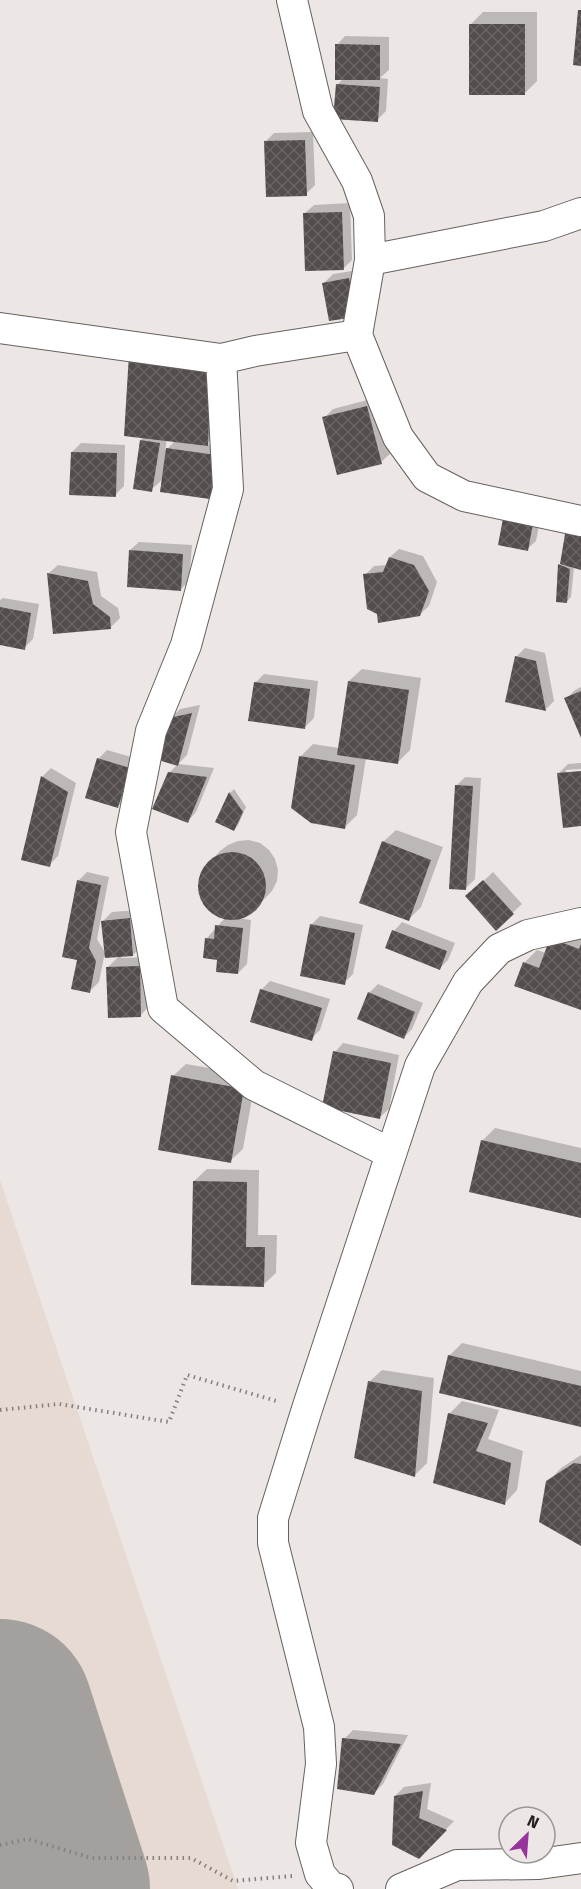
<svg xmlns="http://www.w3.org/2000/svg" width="581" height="1889" font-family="'Fira Sans',sans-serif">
<defs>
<pattern id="building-cross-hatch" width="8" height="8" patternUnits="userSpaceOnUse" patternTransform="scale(1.5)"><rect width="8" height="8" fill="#534e4d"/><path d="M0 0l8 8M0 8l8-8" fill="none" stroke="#686463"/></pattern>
</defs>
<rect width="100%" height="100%" fill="#ece6e4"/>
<path fill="#e7dad3" d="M0 1180 238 1889H0Z"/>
<path fill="#0003" fill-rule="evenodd" d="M483 12H537V81L525 93 470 25Z
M345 36 389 37V70L380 78 388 79 386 111 377 120 337 85 343 79 337 45Z
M313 132 315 185 306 194 265 142 274 133Z
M350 203 352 260 343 269 305 213 314 205Z
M358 270 364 307 324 283 333 274Z
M223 360 220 431 207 444 231 447 164 478 151 490 141 440ZM167 439 176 440 165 451Z
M375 398 390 454 381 462 324 418 333 409Z
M81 443 125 445 124 486 115 495 72 452Z
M514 505 542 510 536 541 527 549Z
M139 542 192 545 189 581 180 590 130 550Z
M399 549 423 556 437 582 429 606 419 615 365 575 374 566 388 565 390 557Z
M561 563 581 569 574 567 571 597 567 601 557 600Z
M58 565 97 572 101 596 118 608 120 618 111 627 55 632 49 573Z
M3 598 39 604 33 639 24 648 0 644V600Z
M525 648 545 653 554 701 546 709 516 657Z
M362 669 421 678 410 750 397 763 366 758 357 815 345 827 300 757 313 744 339 748 349 681Z
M264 674 318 681 314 718 305 727 255 683Z
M581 687V734L566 699 575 690Z
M200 705 187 755 178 764 214 768 196 812 188 821 169 773 178 764 171 718 180 709Z
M107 750 138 759 126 798 117 807 98 759Z
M581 763V769L566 770V773L581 772V825L559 773 568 764Z
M51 768 76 783 58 856 49 865 23 859 43 776Z
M465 777 481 778 475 879 466 888 456 786Z
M234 789 246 807 238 825 234 830 217 822 230 793Z
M396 830 443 847 421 907 408 920 383 842Z
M249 840 260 843 269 850 275 859 278 870 277 881 272 891 251 913 237 918 251 920 247 964 238 973 219 959 206 939 226 917 211 911 204 903 199 883 202 873 207 865 220 851 228 845 238 841Z
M87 872 109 877 97 939 106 954 103 921 112 912 139 910 142 946 133 955 121 956V958L148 957 149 1006 141 1015 108 967 119 956 104 957 99 982 90 991 79 959 78 881Z
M493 872 522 904 496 928 476 888Z
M320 916 363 925 353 974 344 983 311 925Z
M402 922 455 943 448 960 440 968 394 931Z
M581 933V1009L524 963 537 950 546 953 551 939Z
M270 981 330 999 320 1030 311 1039 261 990Z
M378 984 423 1003 412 1029 403 1038 369 993Z
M343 1043 399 1055 389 1109 380 1117 335 1052Z
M186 1064 256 1076 243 1149 230 1161 173 1076Z
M495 1128 581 1148V1216L482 1141Z
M207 1169 259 1170 258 1235H277L276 1273 263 1285 194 1181Z
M462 1343 581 1371V1426L441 1392 450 1355Z
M382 1370 434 1378 427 1463 415 1475 369 1382Z
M462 1401 499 1410 488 1439 523 1451 517 1490 505 1503 449 1414Z
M581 1455V1544L548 1482 561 1468Z
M353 1730 408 1735 383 1784 374 1793 344 1739Z
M431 1783 427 1809 454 1821 419 1857 395 1796 404 1787Z"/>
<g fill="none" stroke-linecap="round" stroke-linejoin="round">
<path stroke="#a4a09e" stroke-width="186" d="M0 1712 57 1889"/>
</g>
<path fill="url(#building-cross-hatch)" d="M578 10H581V66L573 65Z
M469 24H525V95H469Z
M335 44 380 45V80H335Z
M336 84 380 87 378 122 333 119Z
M305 140 307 196 266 197 264 141Z
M342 212 344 270 305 271 303 213Z
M349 278 356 317 329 321 322 283Z
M129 354 211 372 208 446 124 436Z
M367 406 382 464 337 475 322 417Z
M140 440 160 443 152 492 133 489Z
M166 448 223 456 217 500 160 492Z
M71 452 117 453 116 497 69 495Z
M504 513 534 518 528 551 498 545Z
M566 528 581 534V570L560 564Z
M129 550 183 554 181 591 127 587Z
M389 557 414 565 429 591 420 616 378 623 377 614 367 609 363 574 383 572Z
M558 564 570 569 567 603 556 602Z
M47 573 88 581 93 604 110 617 111 629 53 634Z
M0 607 31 613 25 650 0 645Z
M515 656 536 661 546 711 505 702Z
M348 681 409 690 398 764 337 755Z
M254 682 310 689 305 729 248 721Z
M581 691V738L564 698Z
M192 713 178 766 158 760 169 718Z
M299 756 355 765 345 829 311 823 291 808Z
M97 758 130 768 118 808 85 798Z
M581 771V826L563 828 557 773Z
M168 772 207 777 188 823 152 809Z
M41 776 68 792 50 867 21 860Z
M455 785 473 786 466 890 449 889Z
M229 792 243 812 234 831 215 822Z
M382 841 431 860 409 921 359 903Z
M198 886a34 34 0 1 1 68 0a34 34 0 1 1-68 0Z
M77 880 101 885 89 948 96 961 90 993 71 989 77 960 62 957Z
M483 880 514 914 496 931 465 896Z
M130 918 133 956 105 958 101 921Z
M310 924 355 933 345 985 300 976Z
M215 925 243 928 238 974 216 972 217 960 203 958 205 938 214 939Z
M392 930 447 951 440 970 385 948Z
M550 938 579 949 581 944V1010L514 986 523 962 539 968Z
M140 966 141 1017 108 1018 106 967Z
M260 989 322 1008 312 1041 250 1022Z
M368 992 415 1012 404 1039 357 1019Z
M333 1051 391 1063 380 1119 322 1107Z
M171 1075 244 1089 231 1163 158 1150Z
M481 1140 581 1163V1218L469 1192Z
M193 1181 247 1182 246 1247H265L264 1287 191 1285Z
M448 1355 581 1386V1427L439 1393Z
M368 1381 422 1391 415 1477 354 1458Z
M448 1413 488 1423 476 1451 511 1463 505 1505 433 1483Z
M574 1463 581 1464V1546L539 1522 546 1481Z
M342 1738 401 1744 374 1795 337 1789Z
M423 1791 419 1818 447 1830 419 1859 392 1845 394 1796Z"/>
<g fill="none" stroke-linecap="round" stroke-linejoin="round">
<g stroke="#66615f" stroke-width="32">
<path id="minor" d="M292 0 318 111 357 181 369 216 370 260 357 335 398 437 427 477 464 496 581 521
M370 260 544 226 581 213
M0 328 221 359
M357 335 255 351 221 359 228 489 186 645 151 731 131 832 163 1008 254 1085 390 1153
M338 1889 331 1887 320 1874 311 1843 321 1764 319 1727 273 1543V1518L307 1409 420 1066 468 982 499 949 528 935 581 923
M401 1889 457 1865 539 1864 581 1858"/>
</g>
<path stroke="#84807f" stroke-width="4" stroke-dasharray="1.5 4.5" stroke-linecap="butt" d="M0 1410 59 1404 169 1422 187 1375 280 1402
M0 1845 28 1839 91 1858H191L233 1881 293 1876"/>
<use href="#minor" stroke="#fff" stroke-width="30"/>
</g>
<g transform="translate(527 1835) rotate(25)"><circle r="28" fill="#ece6e4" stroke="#9b9796" stroke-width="1.5"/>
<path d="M0-4.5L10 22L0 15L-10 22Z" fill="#98359c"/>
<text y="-9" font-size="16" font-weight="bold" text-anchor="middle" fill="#222020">N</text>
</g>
</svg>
